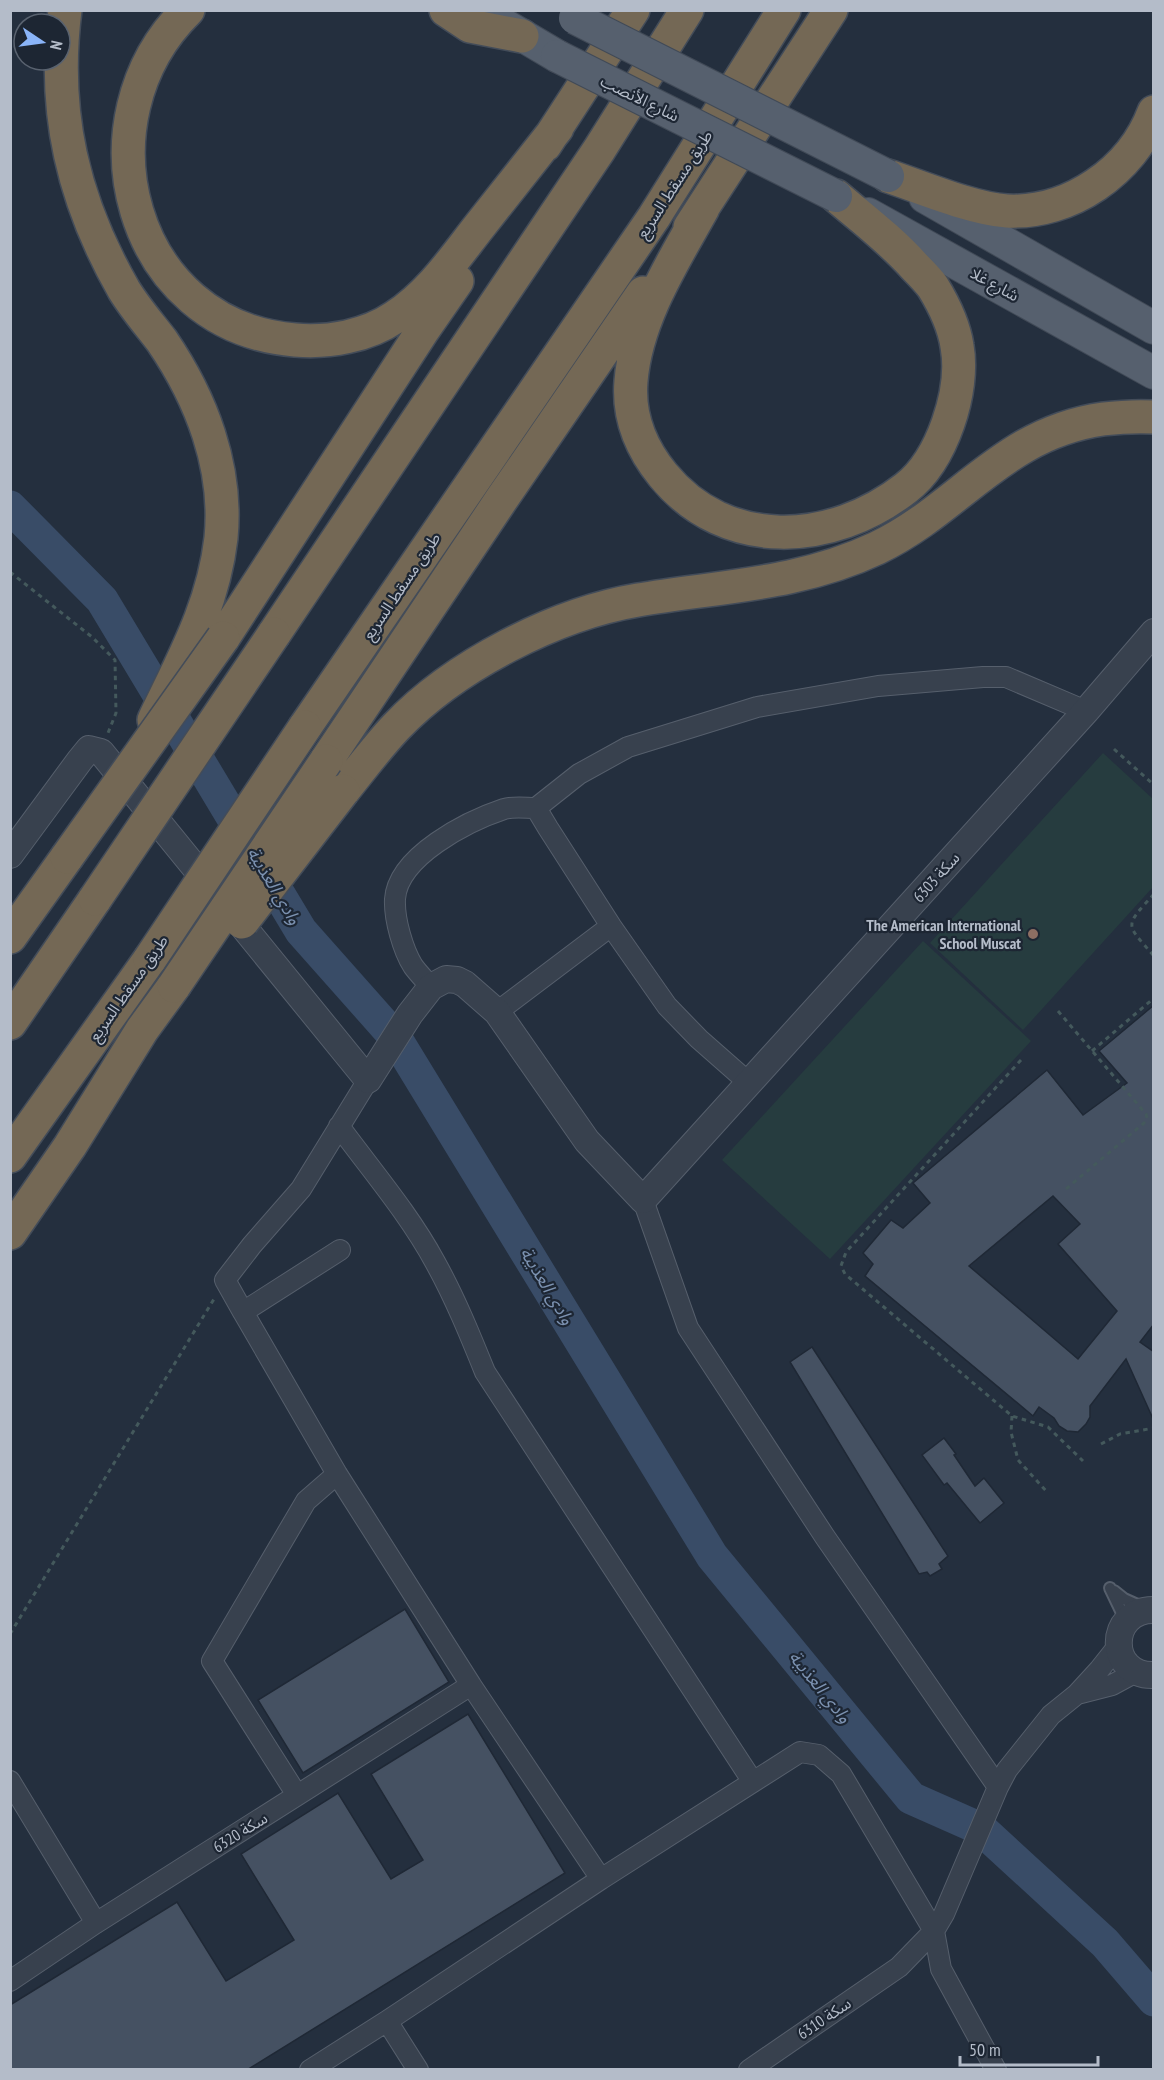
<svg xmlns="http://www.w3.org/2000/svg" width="1164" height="2080" font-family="'PT Sans Narrow','Noto Sans Arabic',sans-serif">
<rect width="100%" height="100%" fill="#242f3e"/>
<path fill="#263c3f" d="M1103 753 1153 799V887L1023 1030 930 943Z
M923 941 1031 1041 830 1259 722 1160Z"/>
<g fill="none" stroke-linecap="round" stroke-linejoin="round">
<path stroke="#394c67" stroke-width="33" d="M10 507 102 600 301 931 395 1037 712 1556 911 1798 981 1829 1105 1943 1154 2000"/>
</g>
<path fill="#455162" stroke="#1f2835" stroke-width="1.5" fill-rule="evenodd" d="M1154 1005V1324L1140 1342 1154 1352V1421L1126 1359 1090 1406V1417L1086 1424 1078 1432 1067 1431 1059 1426 1054 1418 1039 1407 1033 1416 865 1276 873 1264 863 1253 891 1220 903 1228 930 1203 913 1183 1047 1070 1083 1115 1127 1083 1099 1051ZM1053 1196 1080 1224 1058 1244 1117 1311 1078 1359 969 1266Z
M812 1347 948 1556 939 1564 942 1569 930 1576 927 1572 919 1574 790 1362Z
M944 1438 956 1454 954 1455 975 1486 984 1478 1004 1503 980 1523 947 1483 944 1485 922 1455Z
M405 1609 449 1682 303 1773 258 1700Z
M468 1714 565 1873 247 2070H10V2005L177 1902 226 1981 294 1940 241 1854 338 1793 391 1879 423 1860 371 1774Z"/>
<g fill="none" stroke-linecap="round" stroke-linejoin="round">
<g stroke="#565f6c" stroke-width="14">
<path id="service" d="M1110 1588 1122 1613V1624
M1114 1591 1124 1599 1144 1608"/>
</g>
<g stroke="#565f6c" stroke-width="22">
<path id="minor" d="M431 987C425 980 418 973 413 966 403 950 394 919 395 899 398 856 468 821 504 809 514 806 526 808 536 808
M497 1012 611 926
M749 1083 699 1039 667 1006 611 926 548 828 536 808 579 774 628 747 757 707 878 686 983 677H1006L1086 711
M339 1126C372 1171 409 1214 435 1262 455 1298 470 1335 485 1372L753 1782
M643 1200 688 1328 825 1537 998 1787
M243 1312 225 1280 252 1245 301 1189 368 1080
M1077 1694 1112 1685 1136 1672
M10 1781 96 1923
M297 1795 212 1661 306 1501 337 1474
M601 1879 800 1752 819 1755 841 1774 934 1931 941 1969 996 2070
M10 1981 96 1923 471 1685
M387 2021 418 2070
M310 2070 387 2021 601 1879 471 1685 337 1474 243 1312 340 1250
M749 2070 899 1967 934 1931 944 1914 998 1787 1007 1770 1051 1715 1077 1694 1099 1670 1118 1646"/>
</g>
<g stroke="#565f6c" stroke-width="28">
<path id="tertiary" d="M10 855 80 760 89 749 101 752 368 1080 410 1014 431 987 446 979 457 980 465 984 497 1012 587 1141 643 1200 1086 711 1154 632
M1154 1610C1107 1609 1107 1677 1154 1675"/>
</g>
<g stroke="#414a57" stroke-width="34">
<path id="primary" d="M479 10 557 56
M925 197 1154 328
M868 214 1154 373"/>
</g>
<g stroke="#434c59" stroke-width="36">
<path id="motorway" d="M65 10C52 112 73 201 124 290 135 308 149 324 162 341 201 398 228 467 221 538 213 607 183 659 154 720
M188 10C75 120 129 327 295 340 329 343 367 336 395 317 430 294 453 260 478 228 505 194 531 161 557 128
M446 10 470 26 522 36
M545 145 633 10
M888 176C921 187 973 209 1007 211 1070 214 1132 171 1154 112
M703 208C673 262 636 319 631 381 628 416 641 448 663 475 726 552 832 546 906 488 942 460 965 391 957 346 954 326 944 305 933 287 928 280 921 273 915 267 891 240 863 219 836 196
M690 227 831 10
M274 634 599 150 687 10
M223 638 423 330 457 281
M305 727 654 217 784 10
M326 761 501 500 643 293
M343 791C360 770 377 747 396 727 454 666 555 614 638 600 721 586 799 585 877 548 960 508 1003 433 1103 419 1120 417 1136 416 1154 417
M10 937 67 857
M10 1023 95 899
M10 1156 150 959
M10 1233 70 1146 142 1030 174 986"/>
</g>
<path stroke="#44595c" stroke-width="3" stroke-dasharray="4.5 4.5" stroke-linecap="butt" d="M10 572 92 637 115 660 116 713 108 733
M1114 749 1154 785
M1154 894C1124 927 1125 923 1154 956
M1058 1011 1146 1114 1147 1118 1144 1123 1066 1189
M1092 1051 1154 998
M1021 1060 846 1252 841 1266 845 1274 1012 1416 1048 1427 1083 1461
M1012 1416 1011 1432 1018 1460 1047 1492
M1101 1444 1120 1434 1154 1428
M10 1634 214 1299"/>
<use href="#service" stroke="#38414e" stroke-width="10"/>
<use href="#minor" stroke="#38414e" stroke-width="20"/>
<use href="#tertiary" stroke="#38414e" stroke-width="26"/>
<use href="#primary" stroke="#56606e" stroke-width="32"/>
<use href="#motorway" stroke="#746855" stroke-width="33"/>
<g stroke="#414a57" stroke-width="34" stroke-linecap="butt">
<path id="primary-bridge" d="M575 18 888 176
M557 56 836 196"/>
</g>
<g stroke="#434c59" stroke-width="36" stroke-linecap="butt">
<path id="motorway-bridge" d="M67 857 223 638
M95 899 274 634
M242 922 343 791
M150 959 305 727
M174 986 326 761"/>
</g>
<use href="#primary-bridge" stroke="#56606e" stroke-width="32"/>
<use href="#motorway-bridge" stroke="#746855" stroke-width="33"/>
</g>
<circle fill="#8d6e63" stroke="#1d2633" stroke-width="2" cx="1033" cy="934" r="6"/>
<g text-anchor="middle" stroke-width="4.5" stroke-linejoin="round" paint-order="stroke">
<g font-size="16" fill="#b4bcc9" stroke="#1d2633">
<text transform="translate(640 98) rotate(26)" y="6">شارع الأنصب</text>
<text transform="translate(674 184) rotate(-57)" y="6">طريق مسقط السريع</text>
<text transform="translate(995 284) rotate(29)" y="6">شارع غلا</text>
<text transform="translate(401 586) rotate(-56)" y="6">طريق مسقط السريع</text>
<text transform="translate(936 877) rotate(-48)" y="6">سكة 6303</text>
<text transform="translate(128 988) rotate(-55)" y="6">طريق مسقط السريع</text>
<text transform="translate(240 1832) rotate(-32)" y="6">سكة 6320</text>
<text transform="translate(824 2018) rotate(-34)" y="6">سكة 6310</text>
</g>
<g font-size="16" font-weight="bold" fill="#b4bcc9" stroke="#1d2633" text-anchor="end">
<text x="1021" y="931">The American International<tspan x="1021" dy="18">School Muscat</tspan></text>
</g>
<g font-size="18" font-style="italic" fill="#7c92b1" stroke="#1d2633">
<text transform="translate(274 886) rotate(59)" y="6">وادي العذيبة</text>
<text transform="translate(547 1286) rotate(59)" y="6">وادي العذيبة</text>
<text transform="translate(820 1687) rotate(51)" y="6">وادي العذيبة</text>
</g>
</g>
<rect width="1164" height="2080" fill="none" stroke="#b4bcc9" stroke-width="24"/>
<g transform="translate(42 42) rotate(103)"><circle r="28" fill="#1d2633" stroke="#59626f" stroke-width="1.5"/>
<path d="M0-4.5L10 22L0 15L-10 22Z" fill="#8ab4f8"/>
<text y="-9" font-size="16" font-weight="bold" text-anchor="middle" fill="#b4bcc9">N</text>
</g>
<path d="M960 2056v9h138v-9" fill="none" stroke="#b4bcc9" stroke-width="3"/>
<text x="969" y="2056" font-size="18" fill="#b4bcc9" stroke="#1d2633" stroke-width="4.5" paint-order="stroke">50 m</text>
</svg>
